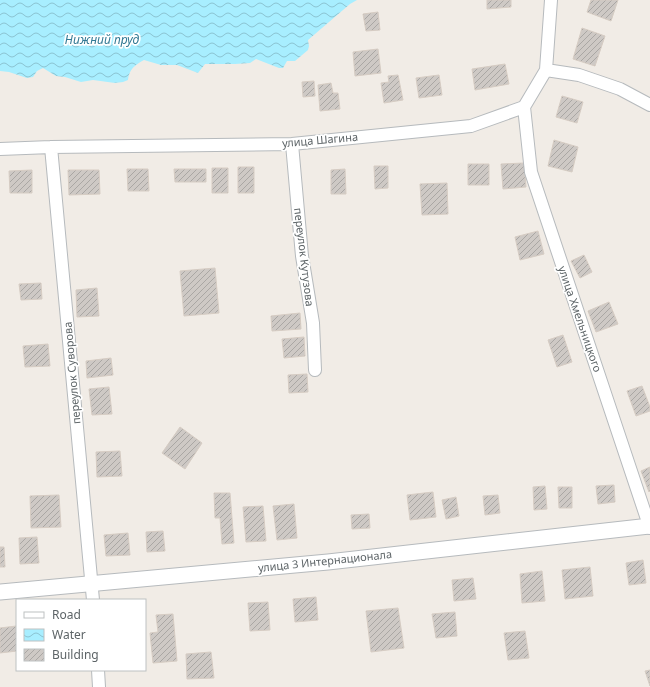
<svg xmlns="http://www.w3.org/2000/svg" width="650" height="687" font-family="'Noto Sans',sans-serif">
<defs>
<pattern id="water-waves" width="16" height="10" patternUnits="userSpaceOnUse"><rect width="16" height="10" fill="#a8eeff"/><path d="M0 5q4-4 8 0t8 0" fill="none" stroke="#8cc4d2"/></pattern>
<pattern id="building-hatch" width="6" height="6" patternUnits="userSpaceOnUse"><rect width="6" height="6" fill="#cec9c5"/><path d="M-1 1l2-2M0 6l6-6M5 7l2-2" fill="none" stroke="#aaa7a4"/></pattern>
</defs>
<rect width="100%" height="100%" fill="#f1ece6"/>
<path fill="url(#water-waves)" d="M0 0H357L350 4 308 40 309 46 308 50 295 61H287L283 68H279L256 59 250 63 235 64H205L198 73 177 65H161L144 60C135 65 129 69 128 80L123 82 115 83 93 80 81 82 65 77 56 76 43 68 37 71 33 77 27 78 9 72 0 71Z"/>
<path fill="url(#building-hatch)" stroke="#d6ccc3" d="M487 0H511V7L487 9Z
M591 0H618L611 21 587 12Z
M378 12 380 30 366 31 363 14Z
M582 28 605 36 595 66 573 59Z
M378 49 381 73 355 76 353 52Z
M505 64 509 84 475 90 472 69Z
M398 75 403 100 384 103 381 83 389 82 388 76Z
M439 75 442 95 419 98 416 78Z
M314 81 315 96 303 97 302 82Z
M331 83 333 93H338L340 109 320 111 318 85Z
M562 96 583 102 577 123 556 117Z
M554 140 578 147 572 172 548 166Z
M524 163 526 187 503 189 501 164Z
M468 164H489V185H468Z
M374 166H388V188L375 189Z
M238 167H254V193H238Z
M212 168H228V193H212Z
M127 169H148L149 191H128Z
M174 169H206V182H175Z
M345 169 346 194H331V170Z
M32 170V193H10L9 171Z
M68 170H99L100 194 69 195Z
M447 183 448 214 422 215 420 184Z
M538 231 544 254 520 260 515 237Z
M584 255 592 272 580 278 571 261Z
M215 268 219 313 184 316 180 271Z
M41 283 42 299 21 300 19 284Z
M97 288 99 316 77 317 76 290Z
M609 302 618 324 596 332 588 311Z
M300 313 301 329 272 331 271 316Z
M563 335 572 362 557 367 548 340Z
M304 337 305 356 284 358 282 339Z
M48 344 50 366 25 367 23 346Z
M111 358 113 375 87 378 86 361Z
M307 374 308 392 289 393 288 375Z
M642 386 650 407V411L636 416 627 391Z
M109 387 112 414 92 415 89 389Z
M180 427 202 443 185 469 162 453Z
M120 451 122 476 97 477 96 452Z
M650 467V491L649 492 641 471Z
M614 485 615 502 598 504 596 486Z
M545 486 547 509 534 510 533 487Z
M558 487H572V508H559Z
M433 492 436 517 410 520 407 495Z
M214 493H230L234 543 222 544 220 518H215Z
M59 495 61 527 31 528 30 496Z
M498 495 500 513 485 515 483 496Z
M456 497 459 516 446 519 442 500Z
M294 504 297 538 277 540 273 506Z
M263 506 266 541 246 542 243 507Z
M369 514 370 528 352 529 351 515Z
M163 531 165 551 147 552 146 532Z
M128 533 130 555 106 556 104 535Z
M37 537 39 563 20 564 19 538Z
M0 547H4L5 567H0Z
M643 560 646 583 629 585 626 563Z
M590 567 593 596 565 599 562 570Z
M542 571 545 601 522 603 520 574Z
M473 578 476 599 454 601 452 580Z
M316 597 318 620 295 622 293 599Z
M268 602 270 630 250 631 248 603Z
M398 608 404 648 371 652 366 611Z
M455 612 457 636 436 638 432 614Z
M173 614 177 661 153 663 150 633 158 632 156 615Z
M16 626 17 651 0 653V628Z
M525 631 529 658 508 660 504 633Z
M211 652 214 678 187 679 186 654Z
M650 670V686L645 671Z"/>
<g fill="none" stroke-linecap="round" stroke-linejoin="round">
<g stroke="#b6babd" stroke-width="14">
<path id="minor" d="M546 70 579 75 620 89 650 105
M524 107 531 172 650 528
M292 144 302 256 313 323 315 370
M51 147 93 600
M0 149 51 147 292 144 471 126 524 107 546 70 551 0
M98 670 99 687"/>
</g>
<g stroke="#b6babd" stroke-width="17">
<path id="tertiary" d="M0 592 328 562 650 526"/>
</g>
<use href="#minor" stroke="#fff" stroke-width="12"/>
<use href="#tertiary" stroke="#fff" stroke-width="15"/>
</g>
<g text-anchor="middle" stroke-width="3.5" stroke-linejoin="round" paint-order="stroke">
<g font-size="11" fill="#5d6467" stroke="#fff">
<text transform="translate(320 140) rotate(-5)" y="4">улица Шагина</text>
<text transform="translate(304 257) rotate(83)" y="4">переулок Кутузова</text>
<text transform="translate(580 319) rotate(71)" y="4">улица Хмельницкого</text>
<text transform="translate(72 373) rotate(-95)" y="4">переулок Суворова</text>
<text transform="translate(325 561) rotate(-6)" y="4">улица 3 Интернационала</text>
</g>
<g font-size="12" font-style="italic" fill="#327994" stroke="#fff">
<text x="102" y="44">Нижний пруд</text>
</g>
</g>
<rect x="16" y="599" width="130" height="72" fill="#ffffff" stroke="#bec1c2"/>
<rect x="24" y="612" width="20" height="6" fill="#ffffff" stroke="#bec1c2"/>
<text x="52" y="619" font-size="12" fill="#5d6467">Road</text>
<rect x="24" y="629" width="20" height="12" fill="url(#water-waves)" stroke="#bec1c2"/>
<text x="52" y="639" font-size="12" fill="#5d6467">Water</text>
<rect x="24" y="649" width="20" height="12" fill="url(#building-hatch)" stroke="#bec1c2"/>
<text x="52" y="659" font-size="12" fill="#5d6467">Building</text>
</svg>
